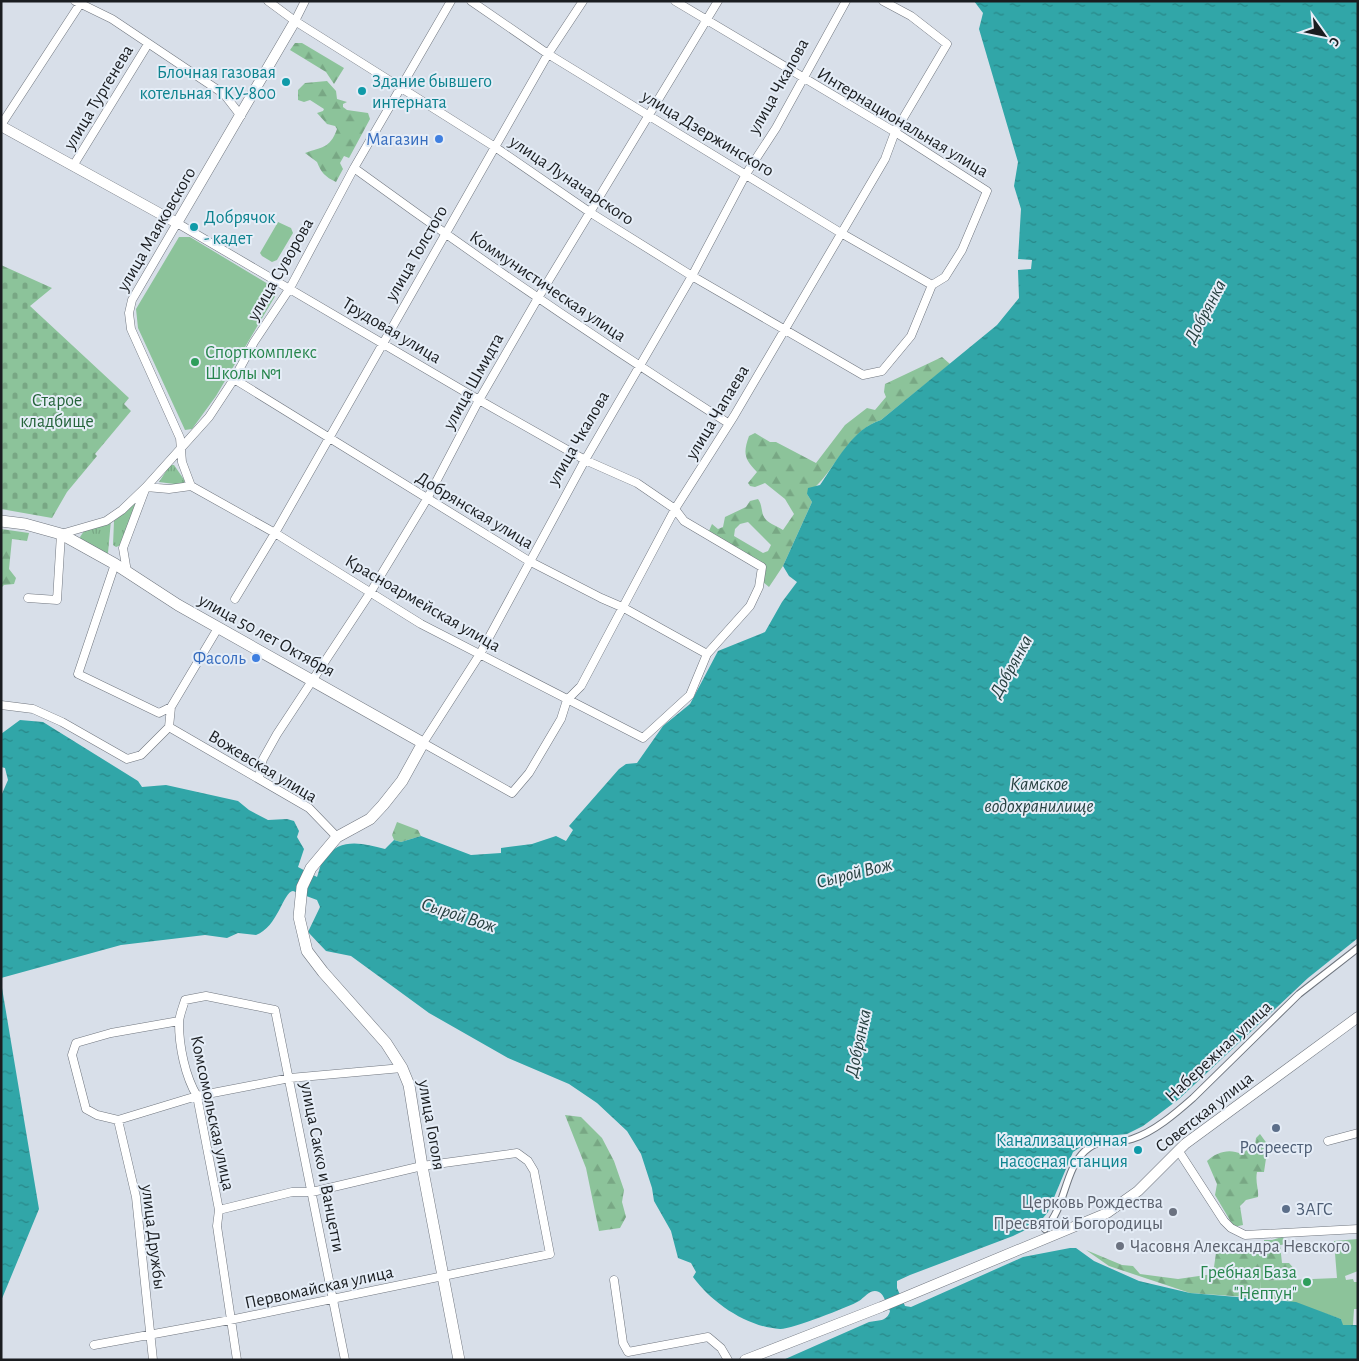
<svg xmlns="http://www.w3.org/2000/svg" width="1359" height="1361" font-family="'Alegreya Sans',sans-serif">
<defs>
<pattern id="grass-tufts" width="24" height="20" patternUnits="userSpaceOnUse" patternTransform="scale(1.25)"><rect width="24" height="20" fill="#8cc39a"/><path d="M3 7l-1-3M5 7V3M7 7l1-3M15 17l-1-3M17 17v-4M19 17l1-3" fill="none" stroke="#78a784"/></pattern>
<pattern id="forest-firs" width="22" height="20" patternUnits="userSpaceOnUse" patternTransform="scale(1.25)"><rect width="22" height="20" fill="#8cc39a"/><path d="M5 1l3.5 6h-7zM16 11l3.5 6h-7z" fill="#78a784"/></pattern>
<pattern id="cemetery-stones" width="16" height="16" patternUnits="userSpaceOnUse" patternTransform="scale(1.25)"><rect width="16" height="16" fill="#8cc39a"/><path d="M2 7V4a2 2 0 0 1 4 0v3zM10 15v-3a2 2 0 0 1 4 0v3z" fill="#78a784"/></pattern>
<pattern id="water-ripples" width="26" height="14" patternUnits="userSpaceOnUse" patternTransform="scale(1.25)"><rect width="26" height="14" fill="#31a6a8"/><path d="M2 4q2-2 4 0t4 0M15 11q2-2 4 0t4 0" fill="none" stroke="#298788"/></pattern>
</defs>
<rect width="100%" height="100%" fill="#d8dfe9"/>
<path fill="url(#grass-tufts)" d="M170 465H174L185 481 182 485 159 482Z
M137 496 139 498 121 545 116 547 113 545 114 521 129 509Z
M111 520 108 553 104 554 81 541 80 537 84 531Z"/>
<path fill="url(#forest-firs)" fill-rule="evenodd" d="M295 43H302L344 68 334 84 326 72 290 50Z
M327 81 336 91 337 99 347 102 343 104V107L347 110 368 113 370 119 349 158 344 156 340 163 343 169 336 182C325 177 321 172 317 162L305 153C321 147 330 149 337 129L335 126 327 124 317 113 323 111 324 109 310 100 304 102 298 100V90L305 83Z
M942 357 950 364 881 420C845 432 836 473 807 494L812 502 783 566 769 587 763 582 764 565 726 544 709 531 712 524 718 529 723 527 725 517 746 507 750 501 758 499C762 505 761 508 763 515 766 523 777 526 783 530L794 514 785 499 765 483 755 487 750 486 748 483 757 472C744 459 743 453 749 436L755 433 770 442H776L816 463 845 425 867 408 875 410 886 397 884 392 885 384ZM748 522 771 545 768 551 763 553 734 536 735 529 740 524Z
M1 529 29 533 27 541 12 539 9 569 16 578 14 584 4 585 1 588Z
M397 822 418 830 421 836 401 842 394 840 392 835Z
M565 1115 581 1117 602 1138 614 1161 624 1190 622 1202 626 1217 620 1228 599 1231 586 1168Z
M1260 1134 1268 1145 1264 1172H1257C1255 1182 1259 1190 1258 1197L1246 1200 1240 1206 1243 1225 1234 1227 1215 1195 1217 1184 1207 1161C1216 1152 1230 1148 1241 1154L1255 1145 1256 1138Z
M1282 1237 1287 1240V1244L1280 1245 1282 1263H1289L1296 1271V1280L1261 1281 1260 1298 1190 1293 1109 1266 1086 1250 1122 1265 1133 1266 1140 1274 1178 1279 1213 1274 1217 1246 1225 1247 1227 1251 1264 1247V1240H1272Z"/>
<path fill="url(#cemetery-stones)" d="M1 265 52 288 30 306 129 398 124 404 131 411 95 454 97 456 67 492 52 518 1 509Z"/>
<path fill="#8cc39a" d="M278 222 291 228 293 233 277 260 272 262 262 256 260 253Z
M179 237H190L273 287 277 293 216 396 192 429 185 430 138 328 136 309Z
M1358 1239V1271L1345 1276 1346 1280 1353 1279 1354 1282H1358V1309H1354L1353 1325H1342L1341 1319 1288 1301 1260 1298 1261 1281 1337 1278 1334 1241Z"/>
<path fill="url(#water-ripples)" d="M974 1H1358V938L1308 978 1179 1099 1143 1126 1127 1134 1096 1137 1073 1152 1048 1212 1038 1224 1013 1236 910 1275 897 1281V1288L905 1306 911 1307 1023 1257 1070 1248H1076L1094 1261 1139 1281 1190 1293 1296 1302 1341 1319 1343 1325H1358V1360H783L869 1322C878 1320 887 1322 890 1311 887 1306 884 1294 879 1292 871 1288 865 1297 859 1301 849 1307 789 1330 780 1329 747 1327 712 1303 693 1277L696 1272 691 1263 678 1258 671 1231 654 1201 652 1188 641 1154 627 1131 597 1103 569 1084 508 1058 429 1013 351 956 326 951 308 932 320 907 317 900 293 891C283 892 278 927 256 935L238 933 227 938 205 935 121 945 1 978V796L8 780 5 768 1 767V734L20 720 43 722 138 781 142 787 166 785 238 801 249 810 268 820 287 819 294 821 299 831 297 837 304 849 298 867 317 877C319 872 320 864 324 859 340 837 362 843 385 849L394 840 401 842 421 836 471 855 501 853V848L532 844 556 836 566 841 573 830 569 826 619 769 626 764 637 763 663 726 690 704 718 651 765 632 782 602 797 582 789 576 783 566 812 502 807 494 808 488 820 485C837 461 852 429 881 420L997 325 1019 298 1018 270 1031 269 1032 260 1018 259 1021 209 1014 186 1018 162 979 29 983 13Z
M1 982 39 1209 1 1301Z"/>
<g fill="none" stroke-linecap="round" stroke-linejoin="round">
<g stroke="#70767f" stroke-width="8">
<path id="pedestrian" d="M1045 1229C1066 1207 1064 1170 1085 1151 1103 1135 1114 1145 1132 1139 1154 1132 1176 1113 1193 1098L1299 994 1358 948"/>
</g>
<g stroke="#70767f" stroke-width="9">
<path id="minor" d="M75 1 112 19 224 94 241 116
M268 1 295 21 495 147 591 213 692 276 863 375 882 371 911 336 932 285 945 277 962 250 987 191 895 132 675 1
M471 1 548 54 841 233 932 285
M846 1 776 128 746 174 692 276 585 460 480 654 423 743 512 793 529 773 561 719 567 700 581 686 675 509 734 416 885 159 895 132 947 44 911 16 883 1
M295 21 305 1
M1 125 80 4
M73 166 148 44
M354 168C476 257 601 342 728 423
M177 223 479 400 585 460 637 483 675 509 684 521 762 567 759 587 750 606 707 654 690 695 643 738 421 624 275 533 191 486 182 462 180 438 131 329 129 313 132 300Z
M234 379 529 561 601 598 624 608 707 654
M115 564 78 674 159 713 171 707
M127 572 123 548 146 487 209 417 234 379 254 342 290 288 354 168 451 1
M28 598 57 600 61 534 106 521 122 510 146 487 169 489 191 486
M235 599 275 533 548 54 583 1
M1 705 33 709 62 722 127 759 141 755 169 727
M169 727 309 808 337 837
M169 727 171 707 218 628
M259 777 263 759 277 734 370 593 427 499 479 400 538 298 718 1
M179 1021 111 1033 76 1043 72 1055 86 1109 97 1115 118 1120 197 1096 290 1078 402 1068
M118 1120 136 1197 153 1360
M1328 1141 1358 1133
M1178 1150 1224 1221 1231 1228 1245 1235 1358 1229
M614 1280 623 1343 628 1352 708 1337 721 1348 728 1360
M94 1345 230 1320 550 1254 534 1171 528 1161 517 1153 422 1166 312 1192H292L219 1210
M237 1360 217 1226 219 1210 197 1096C185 1076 179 1046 179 1023 179 1016 183 1007 185 1000L206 996 275 1010 345 1360"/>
</g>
<g stroke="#70767f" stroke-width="11">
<path id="tertiary" d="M1 126 177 223 295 21
M745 1360 881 1307 1107 1213 1138 1191 1185 1144 1358 1017"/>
</g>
<g stroke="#70767f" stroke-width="12">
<path id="secondary" d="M1 521 25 524 61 534 115 564 178 605 423 743 402 781 383 805 370 819 337 837 311 868 302 887 299 917 307 951 323 972 386 1043 402 1068 409 1085 422 1166 459 1360"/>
</g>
<use href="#pedestrian" stroke="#fff" stroke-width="6"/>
<use href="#minor" stroke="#fff" stroke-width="8"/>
<use href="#tertiary" stroke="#fff" stroke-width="10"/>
<use href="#secondary" stroke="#fff" stroke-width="11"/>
</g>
<g fill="#0f9aa8" stroke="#e5edf7" stroke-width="2">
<circle cx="286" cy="82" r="5"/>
<circle cx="362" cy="91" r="5"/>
<circle cx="194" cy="227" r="5"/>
<circle cx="1138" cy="1150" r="5"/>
</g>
<g fill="#3f7fe0" stroke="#e5edf7" stroke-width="2">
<circle cx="439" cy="139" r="5"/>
<circle cx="256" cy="658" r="5"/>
</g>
<g fill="#2e9e5b" stroke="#e5edf7" stroke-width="2">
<circle cx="195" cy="362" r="5"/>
<circle cx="1307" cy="1282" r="5"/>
</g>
<g fill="#5c6f8a" stroke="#e5edf7" stroke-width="2">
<circle cx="1276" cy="1128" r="5"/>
<circle cx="1286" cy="1209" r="5"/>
</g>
<g fill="#6b7280" stroke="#e5edf7" stroke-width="2">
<circle cx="1173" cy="1212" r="5"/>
<circle cx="1120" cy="1246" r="5"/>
</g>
<g text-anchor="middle" stroke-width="4" stroke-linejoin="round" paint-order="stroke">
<g font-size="18" fill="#0d838f" stroke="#e5edf7" text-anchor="end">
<text x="276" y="78">Блочная газовая<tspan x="276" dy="21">котельная ТКУ-800</tspan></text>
<text x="372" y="87" text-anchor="start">Здание бывшего<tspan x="372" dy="21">интерната</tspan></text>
<text x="204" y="223" text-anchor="start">Добрячок<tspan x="204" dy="21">- кадет</tspan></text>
<text x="1128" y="1146">Канализационная<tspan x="1128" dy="21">насосная станция</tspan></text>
</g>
<g font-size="18" fill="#1a1d20" stroke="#e5edf7">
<text transform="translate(778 86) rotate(-61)" y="6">улица Чкалова</text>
<text transform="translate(98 97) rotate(-59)" y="6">улица Тургенева</text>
<text transform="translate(903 122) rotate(31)" y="6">Интернациональная улица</text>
<text transform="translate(708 133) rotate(31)" y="6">улица Дзержинского</text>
<text transform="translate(572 180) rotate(34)" y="6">улица Луначарского</text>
<text transform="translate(156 229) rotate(-60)" y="6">улица Маяковского</text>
<text transform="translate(416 253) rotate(-60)" y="6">улица Толстого</text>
<text transform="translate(280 269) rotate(-60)" y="6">улица Суворова</text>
<text transform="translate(548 286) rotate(34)" y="6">Коммунистическая улица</text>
<text transform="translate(392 330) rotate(31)" y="6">Трудовая улица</text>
<text transform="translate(473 381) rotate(-61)" y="6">улица Шмидта</text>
<text transform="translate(717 412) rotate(-59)" y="6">улица Чапаева</text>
<text transform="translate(578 438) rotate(-60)" y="6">улица Чкалова</text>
<text transform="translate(475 510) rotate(31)" y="6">Добрянская улица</text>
<text transform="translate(423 603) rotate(30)" y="6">Красноармейская улица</text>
<text transform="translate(267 635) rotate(29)" y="6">улица 50 лет Октября</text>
<text transform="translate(263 766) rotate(31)" y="6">Вожевская улица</text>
<text transform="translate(1218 1051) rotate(-43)" y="6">Набережная улица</text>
<text transform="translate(1204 1112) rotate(-38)" y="6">Советская улица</text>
<text transform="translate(213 1113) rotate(78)" y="6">Комсомольская улица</text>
<text transform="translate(432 1125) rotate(80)" y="6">улица Гоголя</text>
<text transform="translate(323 1167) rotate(79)" y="6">улица Сакко и Ванцетти</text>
<text transform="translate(154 1237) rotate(83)" y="6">улица Дружбы</text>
<text transform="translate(319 1287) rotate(-12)" y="6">Первомайская улица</text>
</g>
<g font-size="18" fill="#366cbe" stroke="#e5edf7" text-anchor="end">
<text x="429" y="145">Магазин</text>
<text x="246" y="664">Фасоль</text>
</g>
<g font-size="18" fill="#27864d" stroke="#e5edf7" text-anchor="start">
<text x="205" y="358">Спорткомплекс<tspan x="205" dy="21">Школы №1</tspan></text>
<text x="1297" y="1278" text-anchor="end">Гребная База<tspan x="1297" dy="21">"Нептун"</tspan></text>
</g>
<g font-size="18" fill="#25643b" stroke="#e5edf7">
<text x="57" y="406">Старое<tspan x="57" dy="21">кладбище</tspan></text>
</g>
<g font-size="18" fill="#4e5e75" stroke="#e5edf7">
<text x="1276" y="1153">Росреестр</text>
<text x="1296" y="1215" text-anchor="start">ЗАГС</text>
</g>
<g font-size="18" fill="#5b616d" stroke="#e5edf7" text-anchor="end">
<text x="1163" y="1208">Церковь Рождества<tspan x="1163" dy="21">Пресвятой Богородицы</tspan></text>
<text x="1130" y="1252" text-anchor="start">Часовня Александра Невского</text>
</g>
<g font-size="19" font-style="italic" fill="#284141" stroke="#e5edf7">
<text transform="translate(1204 311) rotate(-62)" y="7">Добрянка</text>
<text transform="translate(1010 666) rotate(-61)" y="7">Добрянка</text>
<text x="1039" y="790">Камское<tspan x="1039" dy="22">водохранилище</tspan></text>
<text transform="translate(854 872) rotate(-14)" y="7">Сырой Вож</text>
<text transform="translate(459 914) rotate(18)" y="7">Сырой Вож</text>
<text transform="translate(857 1043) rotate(-78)" y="7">Добрянка</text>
</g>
</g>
<rect width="1359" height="1361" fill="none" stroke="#1a1d20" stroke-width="5"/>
<g transform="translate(1324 35) rotate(123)" stroke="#e5edf7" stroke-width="4" paint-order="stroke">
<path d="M0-4L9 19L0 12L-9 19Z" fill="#1a1d20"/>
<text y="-8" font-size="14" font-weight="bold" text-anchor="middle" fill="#1a1d20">С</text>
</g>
</svg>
